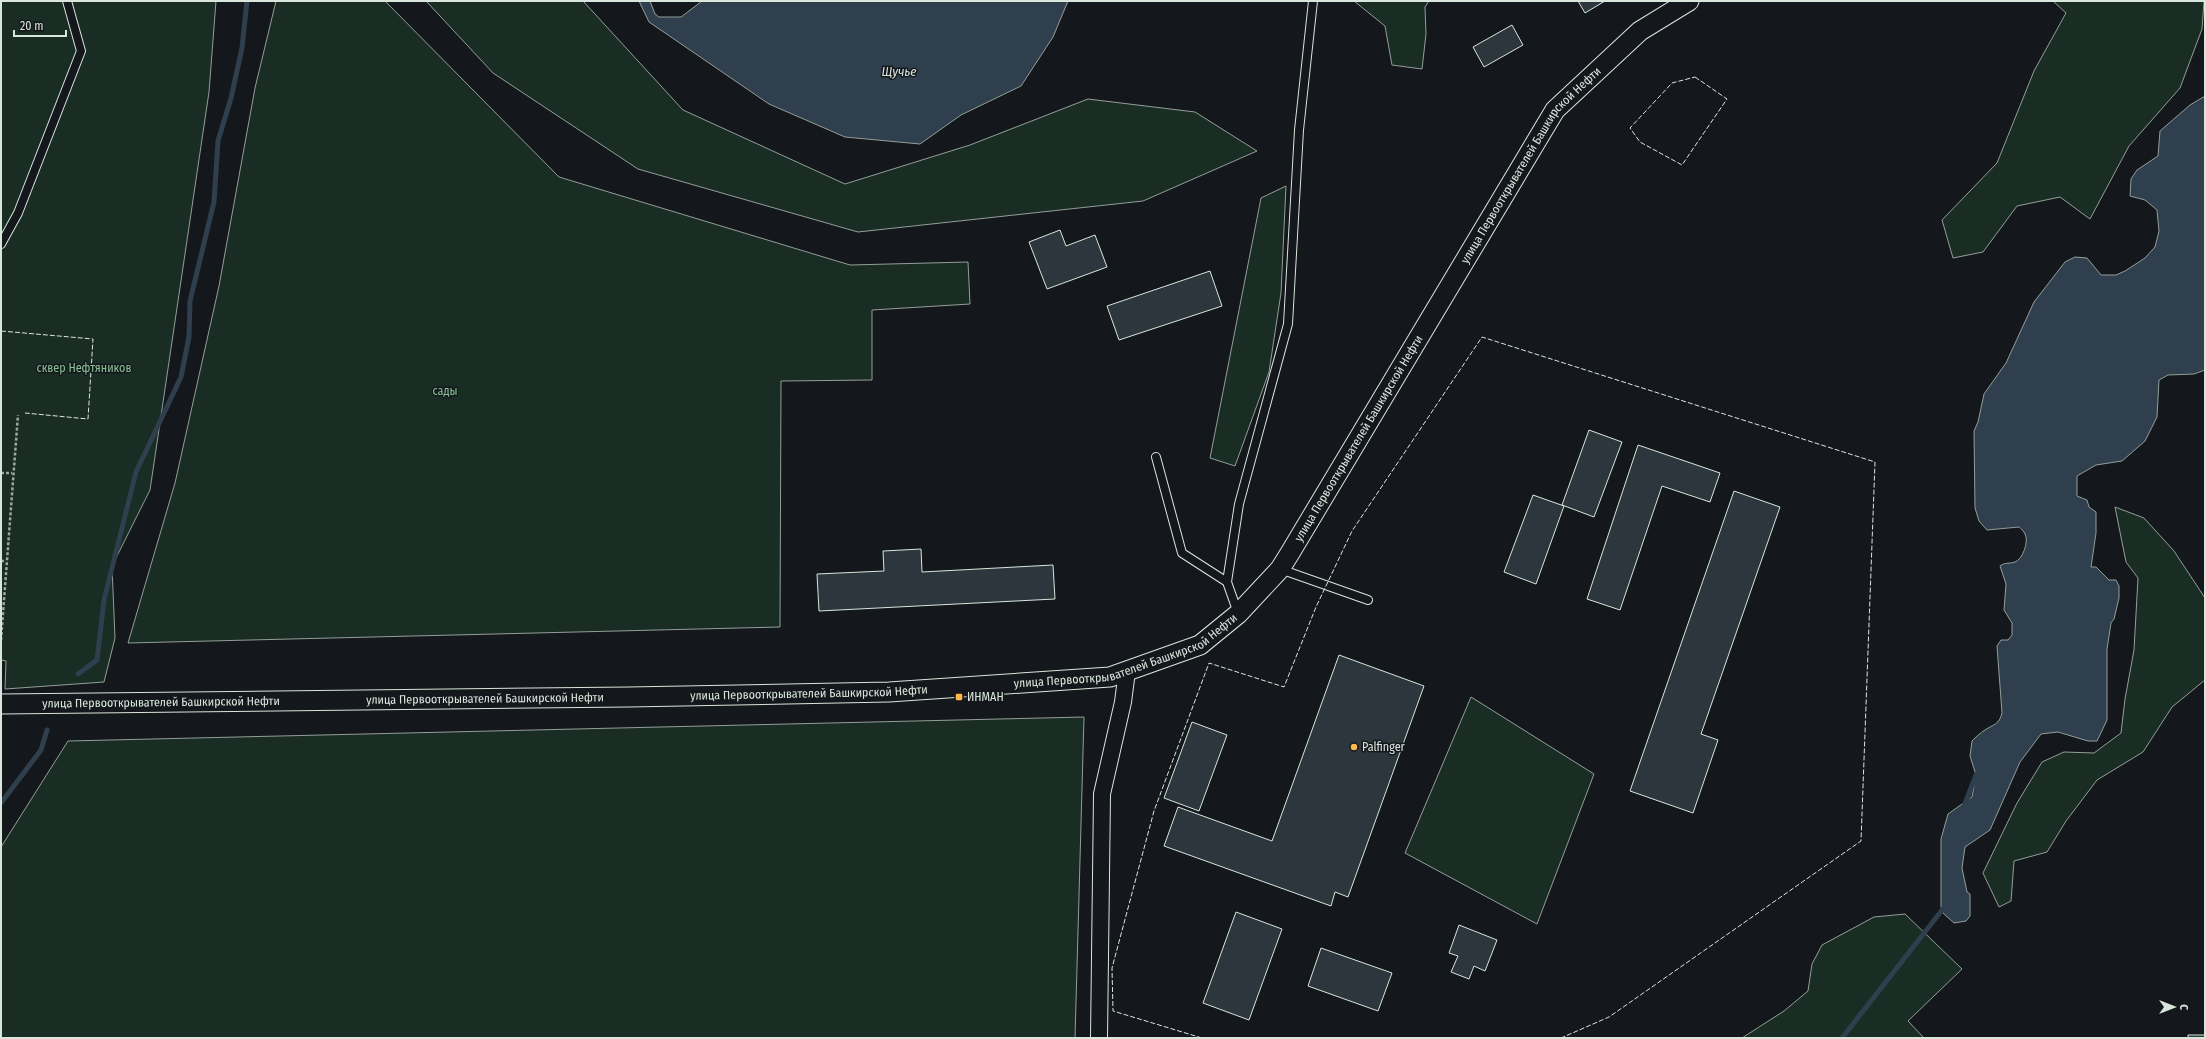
<svg xmlns="http://www.w3.org/2000/svg" width="2206" height="1039" font-family="'Fira Sans Condensed',sans-serif">
<rect width="100%" height="100%" fill="#14181c"/>
<path fill="#1a2d24" stroke="#939e99" d="M1 1H216L209 92 150 490 112 566 115 638 104 682 5 689 6 661 1 660Z
M276 1H385L559 177 850 265 968 262 970 304 872 310V380L781 381 780 627 128 643 175 483 219 286 255 88Z
M426 1H583L683 110 845 184 970 145 1088 99 1195 112 1257 151 1143 201 858 232 638 169 493 73Z
M1354 1H1429L1425 7 1426 34 1422 69 1392 65 1385 26Z
M2053 1H2204L2202 29 2180 88 2129 146 2090 219 2060 197 2017 206 1983 252 1953 258 1942 220 1997 163 2034 71 2066 13Z
M1286 186 1281 293 1269 372 1235 466 1210 458 1261 198Z
M2115 507 2144 518 2174 551 2205 598V680L2172 707 2143 752 2097 780 2066 821 2047 852 2014 861 2011 901 1999 907 1983 873 2017 803 2042 762 2064 752 2094 753 2121 733 2125 699 2134 650 2138 578 2126 562Z
M1471 697 1594 774 1537 924 1405 853Z
M1084 717 1075 1038H1V847L68 741Z
M1905 914 1962 969 1908 1021 1924 1038H1742L1784 1011 1808 991 1812 964 1822 945 1874 917Z"/>
<path fill="#2f3f4d" stroke="#939e99" d="M639 1H650L655 14 659 17H681L702 1H1068L1053 37 1021 86 961 115 920 144 845 137 769 104 649 22Z
M2205 96V370L2194 374 2168 375 2159 380 2157 417 2145 441 2122 461 2096 465 2077 476V496L2087 500 2089 507 2096 512V533L2091 567H2096L2109 580H2116L2119 586V598L2114 619 2111 623 2107 649V720L2097 741H2088L2058 732 2041 734 2020 762 1990 830 1965 847 1962 868 1967 892 1970 894V916L1966 921 1954 923 1943 913 1941 907V839L1948 814 1972 797 1976 775 1970 756 1972 741C1976 737 1980 733 1985 730 1994 724 1999 725 2002 713L1997 646 2001 640H2008L2012 635V623L2004 610 2006 584 2000 566C2005 562 2009 564 2015 562 2023 559 2029 541 2025 534 2024 531 2021 529 2019 527L1987 530 1979 521 1975 508 1974 431 1978 422 1984 394 2006 363 2034 302 2065 262 2075 257 2087 258 2101 275H2116L2125 271 2145 258 2155 247 2159 231 2157 210 2145 200 2130 196 2131 179 2137 170 2158 156 2160 131 2190 105Z"/>
<g fill="none" stroke-linecap="round" stroke-linejoin="round">
<path stroke="#2f3f4d" stroke-width="5" d="M78 674 97 660 104 600 136 472 181 377 189 337 190 301 214 202 218 141 231 98 242 48 247 1
M1 803 41 750 47 730
M1963 809 1976 775 1980 771
M1842 1038 1946 905"/>
</g>
<path fill="#2c363c" stroke="#d8e6dc" d="M1578 1H1605L1585 13Z
M1512 25 1523 45 1484 67 1473 47Z
M1060 230 1066 246 1095 235 1107 267 1047 289 1029 242Z
M1210 271 1222 306 1119 340 1107 306Z
M1589 430 1622 442 1594 517 1562 505Z
M1638 445 1720 473 1710 502 1662 486 1620 610 1587 599Z
M1734 491 1780 507 1701 734 1718 740 1693 813 1630 791Z
M1533 495 1564 506 1536 584 1504 572Z
M921 549 922 572 1053 565 1055 599 819 611 817 574 884 571 883 551Z
M1339 655 1424 686 1348 897 1335 892 1331 906 1164 846 1178 807 1272 841Z
M1192 722 1227 735 1199 811 1164 798Z
M1236 912 1282 929 1249 1020 1203 1003Z
M1459 925 1497 940 1485 971 1474 966 1469 979 1451 972 1458 956 1449 953Z
M1321 948 1392 973 1378 1011 1308 986Z
M2188 1035H2205V1038H2188Z"/>
<g fill="none" stroke-linecap="round" stroke-linejoin="round">
<g stroke="#d8e6dc" stroke-width="10">
<path id="service" d="M1 244 18 213 81 51 67 1
M1156 457 1182 553 1227 582
M1280 569 1368 600
M1238 613 1227 582 1239 504 1288 324 1299 130 1313 1"/>
</g>
<g stroke="#d8e6dc" stroke-width="18">
<path id="minor" d="M1099 1038 1102 794 1123 702 1127 671"/>
</g>
<g stroke="#d8e6dc" stroke-width="21">
<g id="tertiary">
<path id="s1" d="M1 704 629 697 889 692 1110 677 1200 645 1238 614 1280 569 1290 553 1555 110 1640 31 1689 1"/>
</g>
</g>
<path stroke="#9da8a2" stroke-width="2.5" stroke-dasharray="3 2" stroke-linecap="butt" d="M1 473H12
M1 561H6
M1 640 18 415"/>
<use href="#service" stroke="#14181c" stroke-width="8"/>
<use href="#minor" stroke="#14181c" stroke-width="16"/>
<use href="#tertiary" stroke="#14181c" stroke-width="19"/>
<path stroke="#d8e6dc" stroke-width="1" stroke-dasharray="5 2" stroke-linecap="butt" d="M1695 77 1727 99 1682 165 1640 142 1630 128 1672 83Z
M1 331 93 339 88 419 25 413
M1202 1038 1113 1011 1112 968 1154 811 1209 663 1284 687 1316 607 1352 531 1482 337 1875 462 1861 841 1609 1017 1561 1038"/>
</g>
<g fill="#ffb74d" stroke="#14181c" stroke-width="1.5">
<rect x="955" y="693" width="8" height="8" rx="2"/>
<circle cx="1354" cy="747" r="4"/>
</g>
<g text-anchor="middle" stroke-width="3" stroke-linejoin="round" paint-order="stroke">
<g font-size="12" fill="#d8e6dc" stroke="#14181c">
<text dy="4" stroke="none"><textPath href="#s1" startOffset="1792">улица Первооткрывателей Башкирской Нефти</textPath></text>
<text dy="4" stroke="none"><textPath href="#s1" startOffset="1468">улица Первооткрывателей Башкирской Нефти</textPath></text>
<text dy="4" stroke="none"><textPath href="#s1" startOffset="1132">улица Первооткрывателей Башкирской Нефти</textPath></text>
<text dy="4" stroke="none"><textPath href="#s1" startOffset="808">улица Первооткрывателей Башкирской Нефти</textPath></text>
<text dy="4" stroke="none"><textPath href="#s1" startOffset="484">улица Первооткрывателей Башкирской Нефти</textPath></text>
<text dy="4" stroke="none"><textPath href="#s1" startOffset="160">улица Первооткрывателей Башкирской Нефти</textPath></text>
</g>
<g font-size="12" fill="#8ac095" stroke="#14181c">
<text x="84" y="372">сквер Нефтяников</text>
<text x="445" y="395">сады</text>
</g>
<g font-size="12" fill="#d8e6dc" stroke="#14181c" text-anchor="start">
<text x="967" y="701">ИНМАН</text>
<text x="1362" y="751">Palfinger</text>
</g>
<g font-size="13" font-style="italic" fill="#d8e6dc" stroke="#14181c">
<text x="899" y="76">Щучье</text>
</g>
</g>
<rect width="2206" height="1039" fill="none" stroke="#d8e6dc" stroke-width="4"/>
<g transform="translate(2174 1007) rotate(90)" stroke="#14181c" stroke-width="3" paint-order="stroke">
<path d="M0-3L7 15L0 10L-7 15Z" fill="#d8e6dc"/>
<text y="-6" font-size="11" font-weight="bold" text-anchor="middle" fill="#d8e6dc">С</text>
</g>
<path d="M14 30v6h52v-6" fill="none" stroke="#d8e6dc" stroke-width="2"/>
<text x="20" y="30" font-size="12" fill="#d8e6dc" stroke="#14181c" stroke-width="3" paint-order="stroke">20 m</text>
</svg>
